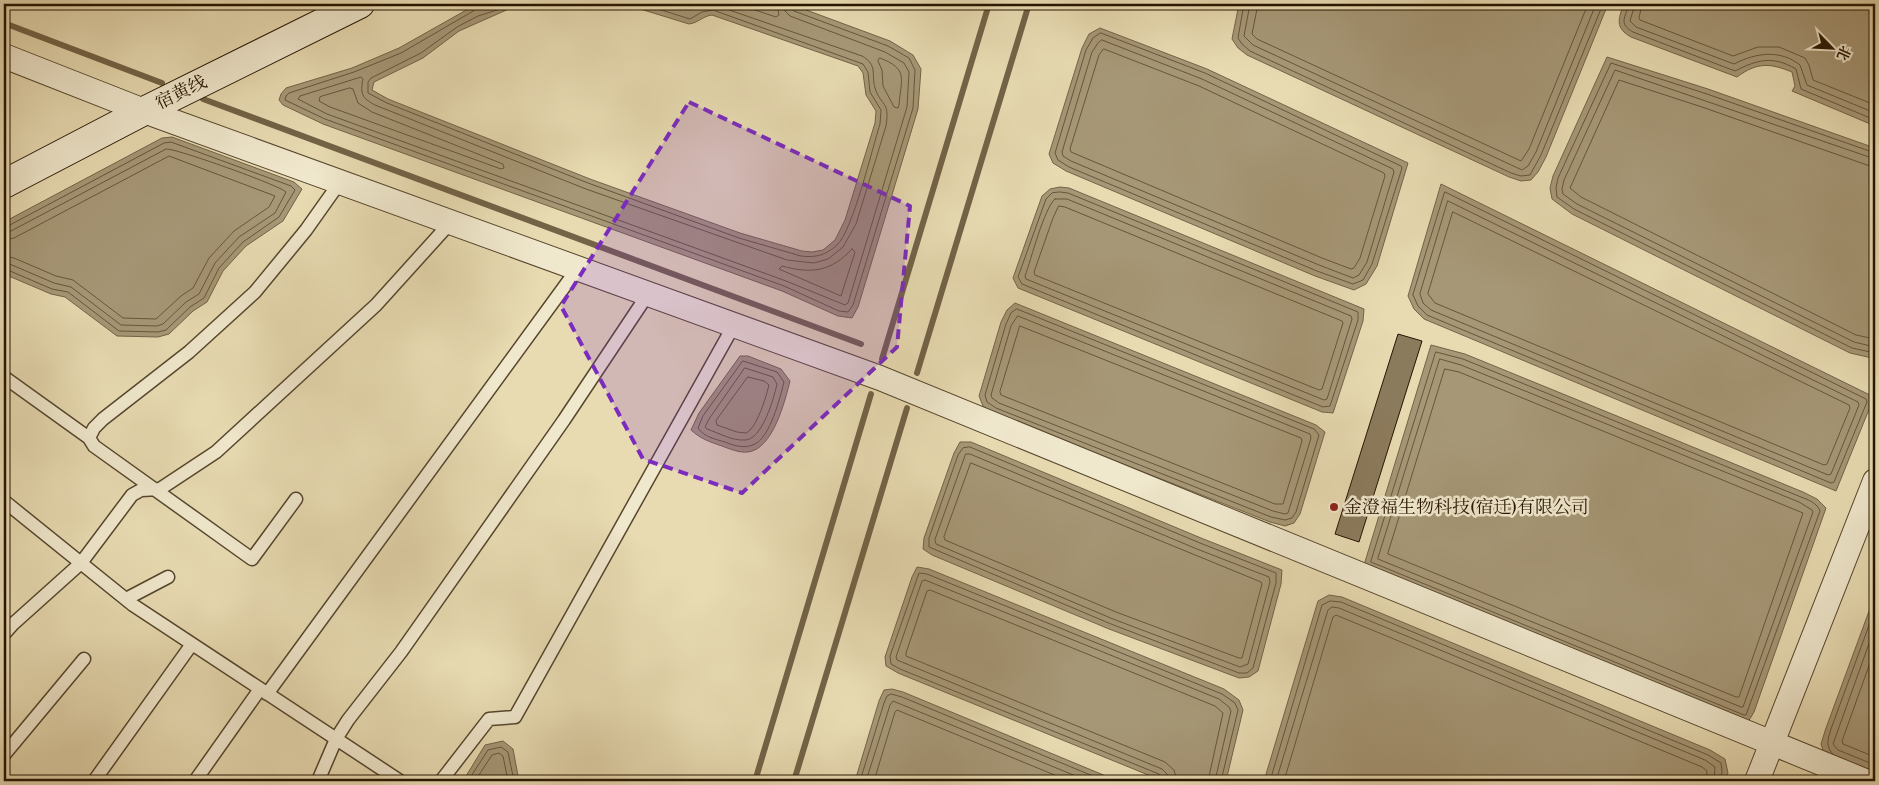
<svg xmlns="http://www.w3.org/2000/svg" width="1879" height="785" font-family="'Libre Bodoni','Noto Serif SC',serif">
<rect width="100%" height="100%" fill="#e8dbb2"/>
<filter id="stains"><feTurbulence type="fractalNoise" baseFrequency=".004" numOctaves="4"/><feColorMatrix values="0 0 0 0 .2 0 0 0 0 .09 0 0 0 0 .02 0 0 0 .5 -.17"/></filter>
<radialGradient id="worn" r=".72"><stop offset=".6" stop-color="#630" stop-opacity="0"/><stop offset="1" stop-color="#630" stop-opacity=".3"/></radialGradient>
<path fill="#a69776" stroke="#736347" d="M477 4H520L459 31 423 58 374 82 372 90 388 99 590 179 740 233 802 251 812 252 823 250 835 240 845 220 875 123 876 111 866 95 863 73 858 66 712 15C703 16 698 23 689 24L624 4H790L890 41 913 55 921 69 918 109 858 307 852 318 838 316 782 291 323 124 283 105 279 100 281 94 286 88 352 68 399 48Z
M1239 4H1608L1546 157 1538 172 1531 180 1521 181 1509 177 1247 55 1238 48 1232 39Z
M1624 4H1875V126L1792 91 1795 86 1792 72C1770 63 1757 62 1737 77L1631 37C1615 28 1618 19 1624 4Z
M1100 28 1207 69 1408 163 1377 266 1366 284 1354 290 1315 276 1066 171 1053 163 1049 154 1082 48 1089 34Z
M1607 57 1708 89 1875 148V357L1872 358 1850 353 1572 214 1552 199 1550 188 1553 176Z
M172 137 294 182 302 189 283 221 246 246 223 271 207 302 193 311 169 334 158 337 117 336 65 297 51 294 4 274V222L162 138Z
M1441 184 1874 397 1836 491 1424 319 1414 309 1408 296Z
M1060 187 1069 188 1364 309 1363 321 1333 413 1322 412 1018 288 1013 278 1042 196 1050 189Z
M1015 303 1316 425 1325 432 1300 514 1294 523 1285 526 1270 522 994 413 983 406 979 396 1001 322 1007 310Z
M1431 345 1465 354 1803 492 1817 499 1826 508 1754 712 1748 722 1364 565Z
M740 356H748L781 369 790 381C785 401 773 449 748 452 739 453 730 449 722 446 710 442 701 439 691 430L699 413Z
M960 442H971L1201 538 1282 570 1281 584 1258 671 1249 677 1239 678 1109 629 932 555 923 549 924 538 954 453Z
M917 567 929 569 1224 689 1239 700 1243 710 1226 781H1163L898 673 886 666 885 657 912 577Z
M1329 595 1342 597 1710 750 1725 759 1728 773 1724 781H1264L1318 601Z
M1875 595V777L1824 753 1821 744 1826 728Z
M892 689 903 692 1118 781H855L879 701 884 690Z
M503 741 513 749 519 781H463L485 745Z"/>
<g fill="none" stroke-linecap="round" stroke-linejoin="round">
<path stroke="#66563c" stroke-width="1" d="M478 4 475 10 401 53 354 72 289 93 286 96 285 100 325 119 784 286 839 311 848 312 853 305 913 108 915 70 909 58 888 46 794 11 791 8 790 4
M510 4 497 10 478 16 457 27 421 53 371 78 368 82V93L387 103 588 183 739 238 801 256C816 258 826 255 837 245 853 230 872 149 880 124L881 110 870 92 868 72 863 64 713 10 702 12 690 19 642 4
M712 4 862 56C878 65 871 74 875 88 881 107 890 100 886 126L856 224 843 247 828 259 814 263 787 260 586 189 375 105C362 98 360 94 363 79L361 77 300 96 298 99 327 114 786 281 845 305 848 303 907 107 909 72 904 63 885 52 790 16 785 11 784 4
M737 4 776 17 779 15 777 4
M1244 4 1238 38 1242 44 1250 51 1511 173 1521 176 1530 175 1541 155 1603 4
M1250 4 1244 36 1253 45 1522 170 1528 166 1536 152 1596 4
M1258 4 1252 34 1257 39 1521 161 1529 149 1588 4
M1628 4C1627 17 1617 23 1633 32L1735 71C1757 60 1772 55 1796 69L1801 89 1875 120
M1635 4 1630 21 1636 27 1734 64C1755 53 1780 49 1800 65L1807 85 1875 113
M1642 4 1639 18 1640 20 1733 56 1758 47H1779L1805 58 1809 65 1813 80 1875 105
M1101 33 1205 73 1401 166 1402 168 1372 264 1363 280 1353 284 1317 271 1069 167 1058 160 1055 153 1086 50 1093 38Z
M1102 40 1202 79 1393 169 1394 172 1367 262 1359 275 1353 278 1319 265 1071 161 1063 156 1062 152 1092 52 1098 43Z
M1104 49 1199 86 1384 173 1385 176 1360 258 1354 268 1351 269 1322 258 1071 152 1070 149 1099 55Z
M880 58C909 69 901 79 899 105L898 108 894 107 883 86 882 70 878 61Z
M350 88 353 89 358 103 372 112 503 164 504 168 501 169 330 107 319 101 320 97Z
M1875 153 1707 94 1611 63 1558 178 1556 188 1557 197 1574 209 1852 348 1875 353
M1875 159 1615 70 1564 180 1562 189 1563 194 1577 204 1854 342 1875 347
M1875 167 1867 165 1702 107 1619 80 1570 188 1581 197 1856 335 1875 339
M1060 192 1068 193 1358 312V320L1330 406 1323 407 1022 284 1018 277 1046 199 1052 193Z
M1445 192 1866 399 1867 402 1834 482 1831 483 1427 315 1418 306 1413 295Z
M1055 199H1067L1351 316 1352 319 1327 399 1324 400 1026 279 1025 276C1031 260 1044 208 1055 199Z
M1448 201 1858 402 1859 405 1831 474 1828 475 1431 310 1423 303 1420 294Z
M1059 206 1065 207 1342 321 1343 323 1322 389 1319 390 1035 275 1034 272 1053 218Z
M1453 212 1849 405 1850 408 1827 464 1824 465 1435 303 1428 294Z
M4 226H8L164 143 171 142 291 186 295 190 279 217 243 242 219 268 204 298 190 307 166 330 158 332 119 331 68 292 52 289 10 271 4 270
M4 233 11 231 166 149C175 148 279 185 286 192L275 213 239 237 215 263 199 294 186 302 163 324 157 326 121 325 71 287 54 283 12 265 4 263
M4 240 14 238 169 156 275 196 269 207 234 231 209 258 193 288 181 296 156 319 123 318 73 280 56 276 14 258 4 256
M852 249 855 252 841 296 779 269 782 266C811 274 831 272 852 249Z
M1017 309 1314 429 1319 435 1296 512 1292 518 1285 520 1271 517 996 408 987 402 985 395 1006 324 1011 313Z
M1018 316 1310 434 1311 438 1288 513 1285 514 1273 511 999 403 992 398 991 395 1011 326Z
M1020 326 1301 438 1302 441 1283 504H1275L1001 395 1000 392Z
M1436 352 1463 359 1801 497C1809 500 1817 503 1820 511L1746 715H1744L1371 562Z
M1440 359 1461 365 1799 502 1812 510 1813 512 1743 707H1741L1378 559Z
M743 361 777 372 784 382C780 398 770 437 755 444 745 449 734 446 725 442 715 439 704 437 698 428L703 416Z
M745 368 773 377 777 384C774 398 762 440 745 440 732 441 719 433 707 429L705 427 709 419Z
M1445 369 1459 372 1803 513 1739 697H1736L1388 554Z
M748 377 764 381 769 385C766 397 757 428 746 433L737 432 717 425 716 421Z
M970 447 1200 543 1276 573V583L1253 668 1247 673H1239L1111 624 929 547V538L958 455 963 448Z
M966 454H970L1197 549 1269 577 1270 582 1248 664 1240 667 1113 619 936 544 935 540Z
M971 463 1261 582 1262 584 1242 658H1239L1116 612 945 540 944 537Z
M1875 627 1833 744 1838 750 1875 765
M1875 649 1842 741 1843 744 1875 757
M1833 754C1825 746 1828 739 1831 729L1875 609
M468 781 488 750 501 747 508 752 514 781
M475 781 492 755 499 753 503 756 508 781
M860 781 884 703 887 696 891 694 902 697 1105 781
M866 781 890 705 893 701 1088 781
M874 781 895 712 897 710 1069 781
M1163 781 1162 777 1159 774 900 669 891 664 890 656 919 573 927 574 1222 694 1235 703 1238 710 1221 781
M1169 781 1167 774 1162 769 897 660 896 657 922 581 925 580 1219 699 1229 707 1231 711 1215 781
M1177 781 1174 770 1165 762 906 656V653L927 591 930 590 1215 706 1223 713 1208 781
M1270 781 1322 605 1330 601 1341 602 1708 755 1721 763 1722 772 1720 781
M1276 781 1328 610 1332 607 1339 608 1705 760 1715 767 1714 781
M1284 781 1333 617 1336 615 1702 767 1707 771 1706 781"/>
<path stroke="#736347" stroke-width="6" d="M4 23 162 83
M203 99 861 344
M882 359 989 4
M917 373 1029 4
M755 781 871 394
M794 781 907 408"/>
</g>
<path fill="#8b7b5d" stroke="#261401" d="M1398 334 1422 341 1359 542 1335 534Z"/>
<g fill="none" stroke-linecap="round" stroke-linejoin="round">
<g stroke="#56462d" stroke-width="15">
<path id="lane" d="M4 377 89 438
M296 499 252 559 94 446 89 438 94 428 103 419 189 352 255 292 306 230 340 182
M4 501 133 605 400 781
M126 599 168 577
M4 634 13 624 81 563 132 495 141 490 160 489 216 452 376 305 451 222
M267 694 578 268
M4 755 84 659
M94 781 192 644
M195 781 260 689
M318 781 336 739 348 720 401 652 564 420 648 294
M441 781 489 719 515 717 734 325"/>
</g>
<g stroke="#56462d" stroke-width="26">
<path id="street" d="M4 56 144 111 880 378 1865 781
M1757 781 1875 481"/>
</g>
<g stroke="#261401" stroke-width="30">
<path id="secondary" d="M4 184 144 111 360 4"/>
</g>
<use href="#lane" stroke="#f0e8cd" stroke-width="12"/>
<use href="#street" stroke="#f0e8cd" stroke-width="24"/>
<use href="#secondary" stroke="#f0e8cd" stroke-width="28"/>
</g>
<path fill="#7b2cbf" fill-opacity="0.2" stroke="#7b2cbf" stroke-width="4" stroke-dasharray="10 6" stroke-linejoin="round" d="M689 102 910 206 897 347 742 493 643 459 561 306Z"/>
<circle fill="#8f2418" stroke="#f0e8cd" stroke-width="2" cx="1334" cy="507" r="5"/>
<g text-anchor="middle" stroke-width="5" stroke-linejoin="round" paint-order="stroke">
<g font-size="18" fill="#261401" stroke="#f0e8cd">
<text transform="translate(181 92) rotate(-26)" y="6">宿黄线</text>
</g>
<g font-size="18" fill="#261401" stroke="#f0e8cd" text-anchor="start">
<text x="1344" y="513">金澄福生物科技(宿迁)有限公司</text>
</g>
</g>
<rect width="1879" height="785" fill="none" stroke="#e8dbb2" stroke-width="20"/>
<rect x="5" y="5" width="1869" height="775" fill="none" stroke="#261401" stroke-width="2.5"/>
<rect x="10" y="10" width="1859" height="765" fill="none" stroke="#261401"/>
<g transform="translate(1832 48) rotate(114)" stroke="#f0e8cd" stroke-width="4" paint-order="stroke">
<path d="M0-4L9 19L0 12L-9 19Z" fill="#261401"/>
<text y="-8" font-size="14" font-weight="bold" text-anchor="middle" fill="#261401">北</text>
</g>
<rect width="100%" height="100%" filter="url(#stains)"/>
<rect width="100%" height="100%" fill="url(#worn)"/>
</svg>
